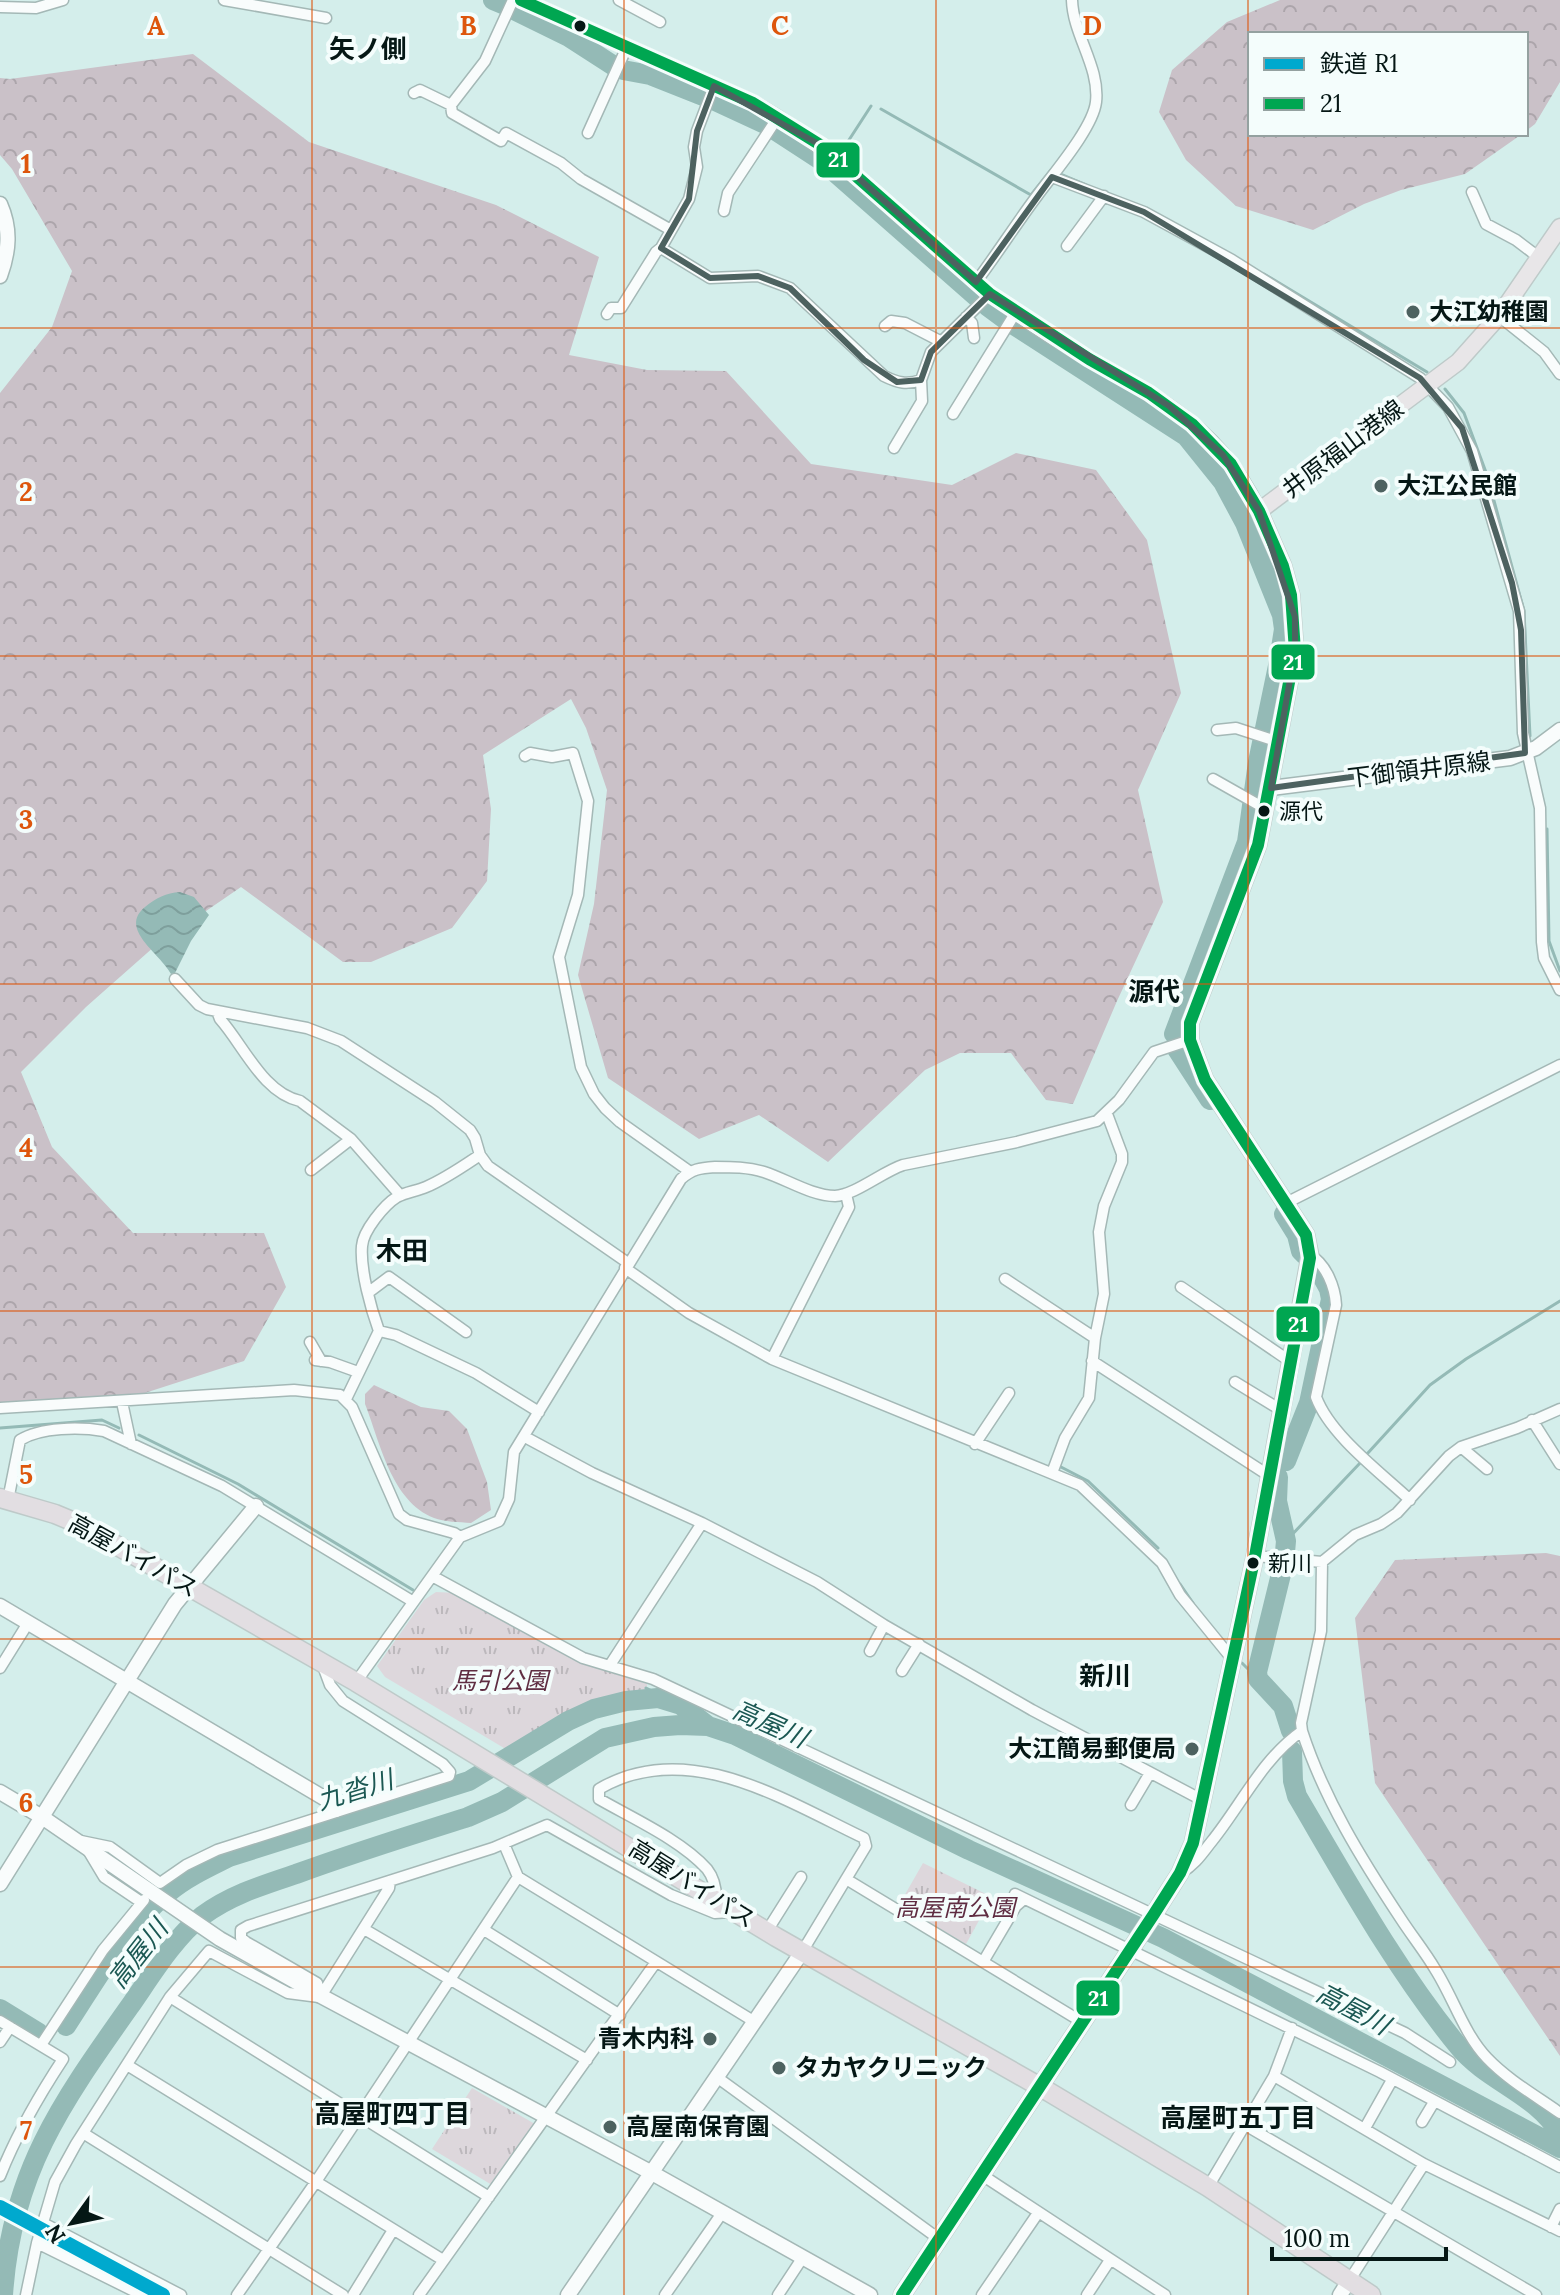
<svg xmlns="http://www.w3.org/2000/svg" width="1560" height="2295" font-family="Lora,'Noto Sans JP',serif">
<defs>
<pattern id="forest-crowns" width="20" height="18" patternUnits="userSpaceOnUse" patternTransform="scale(2)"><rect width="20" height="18" fill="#cac1c8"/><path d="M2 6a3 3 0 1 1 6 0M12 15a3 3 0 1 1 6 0" fill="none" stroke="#aca5ab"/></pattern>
<pattern id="park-tufts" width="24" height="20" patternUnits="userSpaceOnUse" patternTransform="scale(2)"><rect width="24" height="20" fill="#ddd7dc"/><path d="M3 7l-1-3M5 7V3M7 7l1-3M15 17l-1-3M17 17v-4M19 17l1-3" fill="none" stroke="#bcb8bc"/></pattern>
<pattern id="water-waves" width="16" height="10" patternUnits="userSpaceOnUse" patternTransform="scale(2)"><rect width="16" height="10" fill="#94bab6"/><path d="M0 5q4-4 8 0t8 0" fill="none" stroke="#7e9f9c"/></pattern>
</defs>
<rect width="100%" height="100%" fill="#d4eeeb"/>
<path fill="url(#forest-crowns)" d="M1280 0H1560V82L1535 124 1526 131V34H1250V134H1522L1465 174 1401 190 1364 204 1313 230 1236 206 1186 160 1159 112 1172 70 1227 22Z
M193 54 309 142 496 205 599 257 569 355 647 370 726 371 811 464 952 485 1016 453 1096 470 1147 540 1181 693 1138 790 1163 902 1117 1001 1073 1104 1046 1100 1011 1053H960L925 1070 828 1162 759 1115 699 1139 608 1078 578 975 594 904 607 790 586 728 571 699 483 755 491 809 487 881 452 928 371 962H343L241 887 155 946 86 1007 21 1072 52 1147 133 1233H264L286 1287 244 1361 120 1401 0 1403V393L52 327 72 271 12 169 0 155V78L10 79Z
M374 1385 421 1407 449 1411 467 1429 487 1482 491 1510 471 1523C459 1522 444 1522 434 1518 391 1501 380 1442 365 1404V1394Z
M1546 1553 1560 1556V2056L1375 1783 1355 1618 1395 1560Z"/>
<path fill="url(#park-tufts)" d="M436 1592 457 1593 578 1660 647 1684V1694C591 1694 555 1723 509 1751L385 1677 377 1666 424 1600Z
M923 1863 992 1897 966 1944 899 1905Z
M472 2088 535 2124 492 2185 432 2149Z"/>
<path fill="url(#water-waves)" d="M180 892 194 897 209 915 191 941 175 973 171 974C160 953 118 929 145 907 156 898 166 893 180 892Z"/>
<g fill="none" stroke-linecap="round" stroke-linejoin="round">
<path stroke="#94bab6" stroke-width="3" d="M881 109 1031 195 1051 170
M847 143 871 106
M1060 174 1086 185
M1264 274 1427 372
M1445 389 1464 413 1487 475 1524 611 1530 736
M1547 829 1549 941 1560 971
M0 1428 102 1420 119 1428
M139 1435 238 1484 413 1590
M1367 1454 1430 1385 1466 1359 1560 1301
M1061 1467 1088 1481 1158 1548
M1286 1541 1361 1462
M1180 1584 1193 1603
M1242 1663 1258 1679
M646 1688 670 1700"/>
<path stroke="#94bab6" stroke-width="20" d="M493 0 505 5
M516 11 569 37 614 66
M623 70 650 75 703 96
M713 100 767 125 822 161 979 299
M987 306 1006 320
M1014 325 1186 436 1223 482 1245 523 1282 615 1284 629 1279 661 1258 762 1247 842 1174 1034
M1175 1046 1210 1100
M1284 1214 1297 1235 1301 1251 1305 1255
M1286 1461 1309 1403 1331 1299 1329 1289 1318 1269
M1278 1477 1277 1501 1286 1541 1285 1552
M1283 1566 1257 1672 1258 1679 1283 1706 1291 1731
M1292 1751 1293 1781 1297 1796C1347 1881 1396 1970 1459 2047 1488 2082 1537 2094 1560 2134
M0 2009 39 2033
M66 2026C97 1979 125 1927 169 1892 187 1877 209 1867 229 1857L469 1781 568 1721 594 1709 626 1701 658 1698 681 1705 708 1726
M3 2295C11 2173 62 2102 130 2006 151 1976 173 1939 202 1916 230 1895 263 1885 296 1874 353 1853 411 1835 468 1817L502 1802 605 1738 654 1727 680 1725 708 1726 735 1735 969 1850 1163 1938 1560 2148"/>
<g stroke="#a4b8b6" stroke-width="13">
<path id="minor" d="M224 0 326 18
M619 0 660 22
M0 7 36 8 63 0
M414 93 420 90 451 105 452 113 501 141 506 133 561 163 581 179 671 230
M451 105 485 61 513 0
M588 133 626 49
M1052 177 1144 212 1232 260 1420 378 1448 407 1472 451 1519 611 1523 733 1540 808 1542 942 1544 958 1560 990
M1472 192 1486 224 1516 240 1541 259
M724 211 728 193 778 117
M1067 246 1104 196
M661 248 710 278 758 276 790 288 884 376C898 383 907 385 921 380
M976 282C997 254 1016 224 1037 196 1053 174 1093 128 1096 102 1100 67 1073 35 1072 0
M607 314 611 308H621L656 252 661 248 689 199 697 167 694 147 697 131 714 86
M1499 316 1544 352 1560 374
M966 317 972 323 974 338
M885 326 891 321 905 323 940 341
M953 414 1016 312
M894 448 922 401 921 380 931 352 990 294
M1217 730 1236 728 1279 742
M525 756 530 753 552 757 573 753 588 801 578 895 559 957 581 1067 594 1094 605 1108 620 1122 689 1171
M1213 779 1266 809
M175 979 199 1005 207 1009 307 1028 341 1041 435 1102 470 1130 475 1138 480 1155 488 1166 628 1263
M217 1011 220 1019C244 1046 263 1093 300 1101L351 1139 400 1195
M311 1170 351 1139
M1286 1203 1560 1065
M1310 1255C1326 1264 1335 1287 1336 1305L1316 1397C1330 1435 1380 1472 1410 1500
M625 1268 689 1313 772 1359 1080 1485 1162 1563 1180 1595 1233 1660
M1005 1279 1095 1338
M1181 1287 1291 1362
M369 1292 389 1277 466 1332
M379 1331 396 1335 476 1373 539 1412
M310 1342 321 1361
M772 1359 849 1207 846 1194
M315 1360 330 1362 358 1372
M1092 1361 1268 1475
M1235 1382 1281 1410
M346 1399 379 1331C371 1309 360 1270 362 1246 363 1231 384 1205 397 1197 406 1192 417 1191 426 1187 445 1179 462 1167 480 1155
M122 1402 131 1444
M0 1408 294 1390 340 1395 352 1407 399 1514 407 1520 454 1533 460 1537
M1532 1420 1560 1464
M525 1437 592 1473 702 1523 817 1582 884 1625 1032 1710 1202 1800
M975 1444 1009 1393
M1461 1447 1487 1469
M1052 1473 1065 1438 1089 1398 1095 1338 1104 1294 1099 1232 1104 1206 1122 1162V1154L1107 1114
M8 1500 20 1440C41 1427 80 1427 104 1431L222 1486 412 1601
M1255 1556 1322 1562
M432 1576 583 1658 653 1679 1405 2033 1450 2062
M870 1651 884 1625
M610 1665 702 1523
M0 1668 28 1623
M902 1671 919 1644
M356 1682 460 1537 499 1521 509 1499 514 1452 681 1179C692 1169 700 1168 715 1167 732 1167 748 1167 764 1172 786 1179 812 1196 835 1196 855 1195 882 1172 903 1165L1017 1142 1097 1121 1119 1100 1154 1052 1190 1040
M1302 1731C1324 1799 1362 1860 1401 1919 1412 1936 1425 1952 1435 1969 1453 1997 1464 2034 1487 2058 1508 2080 1536 2096 1560 2113
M1131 1805 1150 1773
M81 1841 110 1847 160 1883 186 1865 217 1850 449 1776 450 1772 443 1764 343 1701 330 1685 323 1666
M504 1844 518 1877
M89 1852 104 1877 141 1902
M1182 1872C1195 1865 1203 1852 1212 1841 1241 1805 1263 1758 1302 1731L1301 1723 1321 1631 1322 1562 1355 1535 1381 1524 1397 1513 1449 1456 1461 1447 1517 1428 1560 1409
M846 1879 1082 2022
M1015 1894 1380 2072 1560 2167
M716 1898C716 1887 714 1878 707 1869 681 1840 632 1818 599 1799V1789C687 1737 784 1800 864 1838L866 1846 802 1952
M364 1929 587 2060
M484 1930 620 2015
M767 1931 801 1877
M983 1962 1016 1906 1024 1899
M321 1996 317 1983 246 1942 241 1938V1930L248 1926 493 1848 547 1825 671 1895 715 1913 731 1912
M321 1996 389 1888 390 1881
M170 1997 489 2197
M0 2021 63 2059C38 2097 17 2133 0 2176
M0 2042 10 2027
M41 2045 103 1950 144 1900
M127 2065 443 2260
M1274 2076 1424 2164 1560 2231
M718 2078 939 2239
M1422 2122 1434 2102
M1245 2125 1536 2295
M1365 2128 1392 2080
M83 2133 343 2295
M982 2175 1165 2295
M1208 2187 1274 2076 1292 2028
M43 2223 181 2295
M1551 2227 1560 2209
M37 2243 138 2293
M1349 2281 1424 2164
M26 2295 37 2243 55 2182 76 2144 170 1997 209 1951 288 1993 319 1997
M237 2295 315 2183 518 1877 755 2022
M353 2295 393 2230
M419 2295 656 1962
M665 2295 722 2213
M778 2295 803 2257
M982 2295 1038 2213
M1087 2295 1110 2260"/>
</g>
<g stroke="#a4b8b6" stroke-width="17">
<path id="tertiary" d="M0 204C11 229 9 251 0 276
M0 1606 329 1801 336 1810
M0 1792 42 1817 220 1939 321 1996 652 2173 870 2295
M0 1884 175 1604 256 1506
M568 2295 802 1952
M1340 2295 1349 2281"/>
</g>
<g stroke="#a4b8b6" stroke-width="17">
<path id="secondary" d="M521 0 753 103C843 153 909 230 989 293 1021 318 1056 340 1091 360 1138 387 1187 412 1223 455 1238 472 1249 491 1259 511
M1271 788 1510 758 1536 748 1560 730"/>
</g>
<g stroke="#becac9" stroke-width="19">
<path id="primary" d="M902 2295 1154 1914 1180 1873 1193 1843 1255 1556 1310 1255 1306 1235 1205 1080 1190 1040V1023L1258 845 1295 651 1291 595 1283 566 1259 511 1458 362 1499 316 1560 227"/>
</g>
<g stroke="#becac9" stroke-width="21">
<path id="trunk" d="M0 1498 55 1514 79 1524 356 1682 776 1937 1049 2092 1208 2187 1371 2295"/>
</g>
<use href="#minor" stroke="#f9fcfc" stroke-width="10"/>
<use href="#tertiary" stroke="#f9fcfc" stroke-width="14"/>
<use href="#secondary" stroke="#f9fcfc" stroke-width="14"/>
<use href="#primary" stroke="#e8e6e8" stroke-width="16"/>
<use href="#trunk" stroke="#e2dee2" stroke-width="18"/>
<g stroke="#f4fdfc" stroke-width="18">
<path id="bus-1" d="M521 0 753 103 822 146 990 294 1089 359 1149 393 1192 424 1231 464 1259 511 1283 566 1291 595 1295 651 1258 845 1190 1023V1040L1205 1080 1306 1235 1310 1258 1255 1556 1193 1843 1180 1873 1154 1914 902 2295"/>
</g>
<use href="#bus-1" stroke="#00a651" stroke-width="12"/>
<g stroke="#f4fdfc" stroke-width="20">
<path id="rail-1" d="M0 2207 163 2295"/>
</g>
<use href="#rail-1" stroke="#00a9ce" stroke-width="14"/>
</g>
<path fill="none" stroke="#4d6260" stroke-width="6" stroke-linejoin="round" d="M714 86 822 146 976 282 1052 177 1144 212 1420 378 1462 428 1512 583 1521 630 1525 753 1271 788 1295 651V617L1259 511 1223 455 1169 406 990 294 931 352 921 380 897 382 864 360 790 288 758 276 710 278 661 248 689 199 697 131Z"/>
<path fill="none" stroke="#dd560c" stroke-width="2" stroke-opacity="0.55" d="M312 0V2295M624 0V2295M936 0V2295M1248 0V2295M0 328H1560M0 656H1560M0 984H1560M0 1311H1560M0 1639H1560M0 1967H1560"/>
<g fill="#051715" stroke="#f4fdfc" stroke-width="3">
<circle cx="580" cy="26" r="7"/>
<circle cx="1264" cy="811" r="7"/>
<circle cx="1253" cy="1563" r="7"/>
</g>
<g fill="#4d6260" stroke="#f4fdfc" stroke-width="3">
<circle cx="1413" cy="312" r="8"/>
<circle cx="1381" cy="486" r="8"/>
<circle cx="1192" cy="1749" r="8"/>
<circle cx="710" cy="2039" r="8"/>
<circle cx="779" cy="2068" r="8"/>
<circle cx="610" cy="2127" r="8"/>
</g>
<g text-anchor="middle" stroke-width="8" stroke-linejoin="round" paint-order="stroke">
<g font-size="22" fill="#051715" stroke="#f4fdfc" text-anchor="start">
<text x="1279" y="819">源代</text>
<text x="1268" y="1571">新川</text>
</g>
<g font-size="24" font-weight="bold" fill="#051715" stroke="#f4fdfc" text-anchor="start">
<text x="1429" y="320">大江幼稚園</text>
<text x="1397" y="494">大江公民館</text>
<text x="1176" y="1757" text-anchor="end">大江簡易郵便局</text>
<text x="694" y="2047" text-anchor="end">青木内科</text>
<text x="795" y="2076">タカヤクリニック</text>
<text x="626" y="2135">高屋南保育園</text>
</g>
<g font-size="24" fill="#051715" stroke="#f4fdfc">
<text transform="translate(1343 449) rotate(-37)" y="8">井原福山港線</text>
<text transform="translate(1419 770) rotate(-7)" y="8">下御領井原線</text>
<text transform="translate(133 1556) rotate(29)" y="8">高屋バイパス</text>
<text transform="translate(692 1884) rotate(32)" y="8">高屋バイパス</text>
</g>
<g font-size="24" font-style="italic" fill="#5f2d42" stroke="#f4fdfc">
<text x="500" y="1689">馬引公園</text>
<text x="955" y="1916">高屋南公園</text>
</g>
<g font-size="26" font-weight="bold" fill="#051715" stroke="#f4fdfc">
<text x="368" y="58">矢ノ側</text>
<text x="1154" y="1001">源代</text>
<text x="402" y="1260">木田</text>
<text x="1105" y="1685">新川</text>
<text x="392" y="2123">高屋町四丁目</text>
<text x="1238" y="2127">高屋町五丁目</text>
</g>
<g font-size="26" font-style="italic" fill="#1b5853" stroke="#f4fdfc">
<text transform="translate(770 1724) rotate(24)" y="9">高屋川</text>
<text transform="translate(355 1790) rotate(-17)" y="9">九沓川</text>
<text transform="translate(138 1954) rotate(-52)" y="9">高屋川</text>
<text transform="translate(1353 2009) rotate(28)" y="9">高屋川</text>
</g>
</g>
<g font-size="26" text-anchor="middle" font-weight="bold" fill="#dd560c" stroke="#f4fdfc" stroke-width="8" stroke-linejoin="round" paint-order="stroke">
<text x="156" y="35">A</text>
<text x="468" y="35">B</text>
<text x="780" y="35">C</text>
<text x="1092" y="35">D</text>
<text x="26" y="173">1</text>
<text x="26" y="501">2</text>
<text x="26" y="829">3</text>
<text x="26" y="1157">4</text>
<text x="26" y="1484">5</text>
<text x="26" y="1812">6</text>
<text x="26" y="2140">7</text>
</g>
<g stroke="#f4fdfc" stroke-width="3">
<rect x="815" y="141" width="46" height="38" rx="8" fill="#00a651"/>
<rect x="1270" y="643" width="46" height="38" rx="8" fill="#00a651"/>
<rect x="1275" y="1305" width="46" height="38" rx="8" fill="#00a651"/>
<rect x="1075" y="1979" width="46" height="38" rx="8" fill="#00a651"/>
</g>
<g font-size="22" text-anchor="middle" font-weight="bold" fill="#fff">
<text x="838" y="167">21</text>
<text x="1293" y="670">21</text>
<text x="1298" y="1332">21</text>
<text x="1098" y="2006">21</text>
</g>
<rect x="1248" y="32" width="280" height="104" fill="#f4fdfc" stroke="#94a1a0" stroke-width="2"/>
<rect x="1264" y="58" width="40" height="12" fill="#00a9ce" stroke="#94a1a0" stroke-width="2"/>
<text x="1320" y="72" font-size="24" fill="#051715">鉄道 R1</text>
<rect x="1264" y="98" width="40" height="12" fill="#00a651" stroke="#94a1a0" stroke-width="2"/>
<text x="1320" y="112" font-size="24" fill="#051715">21</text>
<g transform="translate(72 2223) rotate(237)" stroke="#f4fdfc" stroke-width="6" paint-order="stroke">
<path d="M0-6L14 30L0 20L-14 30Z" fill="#051715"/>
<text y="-12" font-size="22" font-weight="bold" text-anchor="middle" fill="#051715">N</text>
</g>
<path d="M1272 2247v12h174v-12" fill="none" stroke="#051715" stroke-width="4"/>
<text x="1284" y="2247" font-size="24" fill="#051715" stroke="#f4fdfc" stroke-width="6" paint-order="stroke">100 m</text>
</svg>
